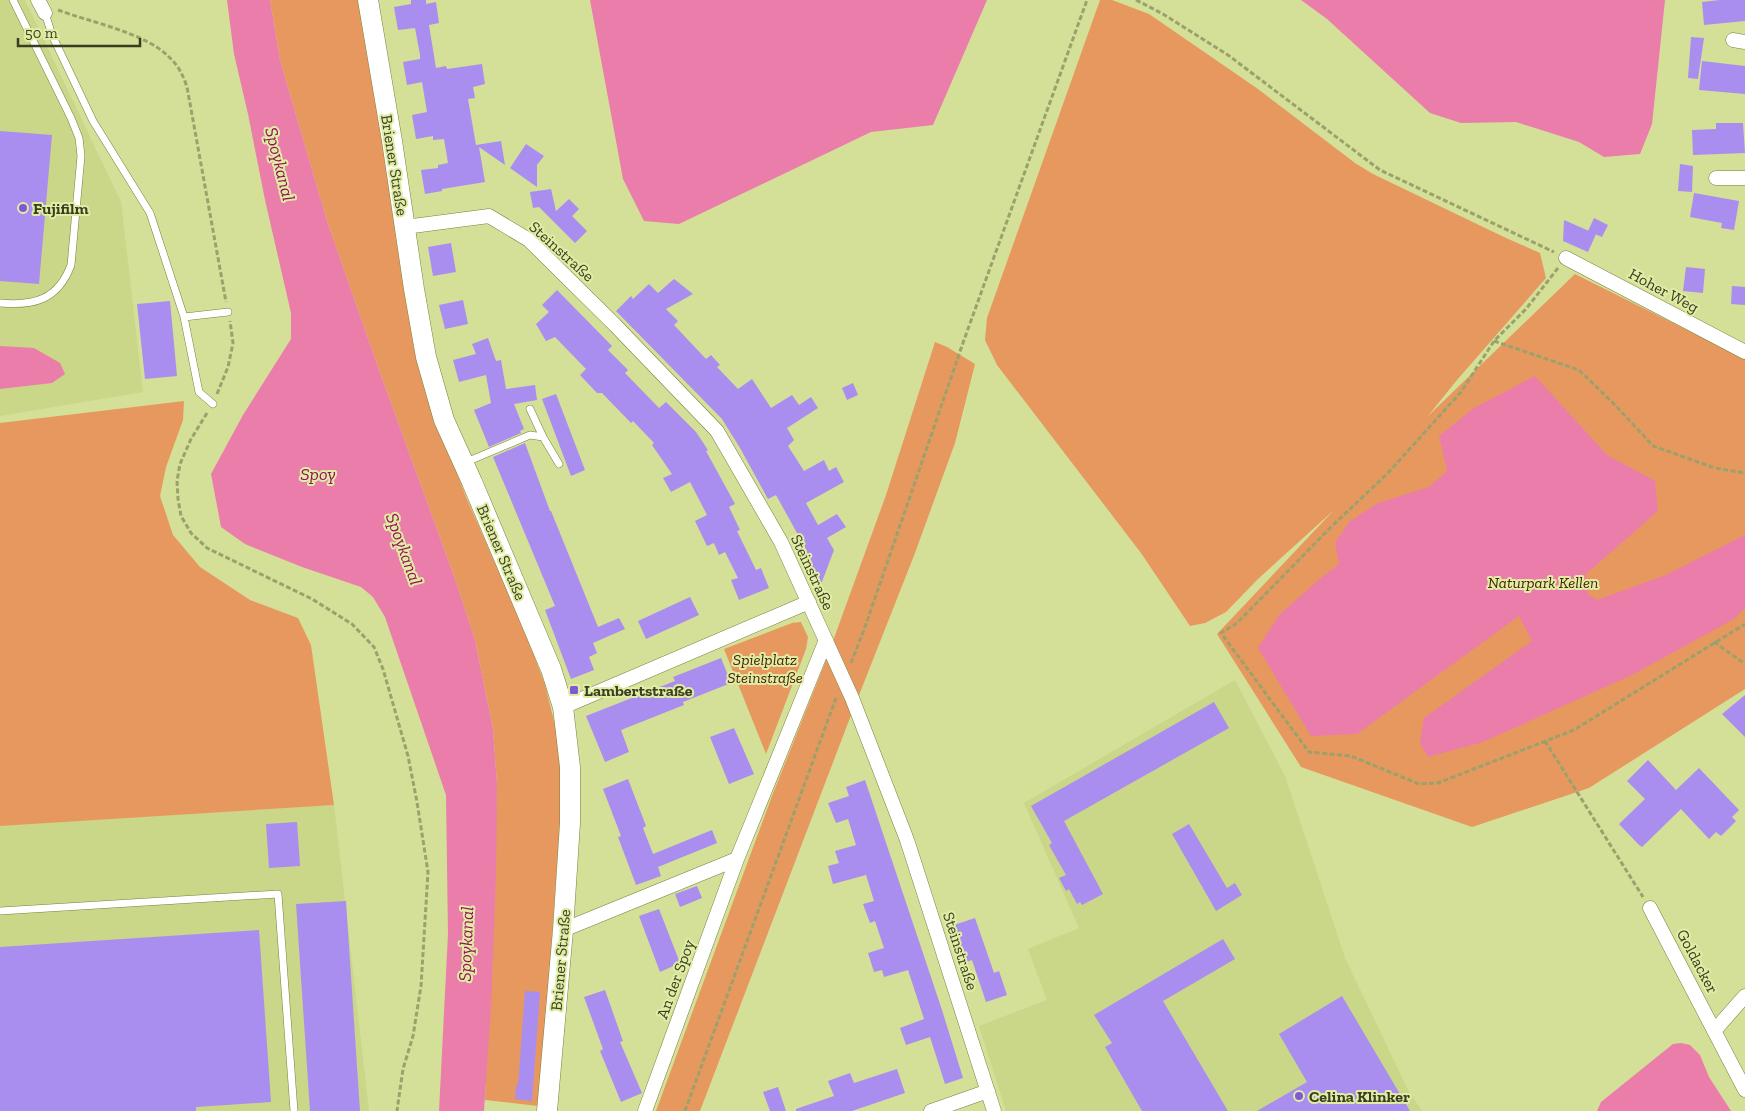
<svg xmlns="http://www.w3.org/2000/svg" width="1745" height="1111" font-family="'Zilla Slab',serif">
<rect width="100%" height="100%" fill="#d4df98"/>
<path fill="#cad688" d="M0 0H25L121 202 143 392 0 416Z
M1235 680 1285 776 1345 958 1408 1090 1422 1111H1006L979 1026 1047 1000 1028 949 1079 928 1024 803Z
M334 805 369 1111H0V826Z"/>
<path fill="#e7985f" d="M270 0H359L435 415 466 497 527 636 545 685 557 733 562 792 546 1024 538 1106 485 1100 497 784 493 729 475 640 455 579 379 370 327 221 280 60Z
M1100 0H1112L1149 14 1258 89 1355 163 1373 174 1506 238 1540 253 1546 278 1457 380 1428 416 1575 274 1745 359V689L1589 788 1472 827 1301 767 1217 634 1334 510 1258 579 1226 612 1205 623 1190 626 1141 553 997 365 985 340 987 318Z
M935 342 947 347 975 364 955 443 915 553 848 723 700 1111H656L772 796 825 663 886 495Z
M184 401 183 420 166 467 160 496 173 535 200 567 250 600 298 618 311 645 334 805 0 826V423Z
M801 622 808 637 806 649 766 754 724 649 792 623Z"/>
<path fill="#ea7daa" d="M227 0H270L280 60 327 221 379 370 455 579 475 640 493 729 497 784 496 872 491 1006 484 1111H439L448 934 446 795 385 617 373 597 361 587 302 567 245 544 221 527 211 474 243 415 291 339V313L265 200 248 114 234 54Z
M590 0H987L933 125 871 132 679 224 644 221 623 179Z
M1301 0H1665L1652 124 1640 154 1604 157 1579 142 1516 122 1461 123 1430 113 1327 19Z
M0 346 34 348 60 363 65 374 52 383 0 389Z
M1535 376 1607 455 1655 481 1658 511 1585 575 1588 594 1597 600 1666 575 1745 535V608L1734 619 1632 675 1483 742 1428 757 1420 743 1424 718 1532 641 1519 616 1357 734 1311 736 1258 648 1279 615 1322 577 1339 564 1335 543 1349 522 1378 503 1429 487 1447 471 1439 436 1474 408Z
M1681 1043 1690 1045 1700 1055 1709 1077 1731 1111H1597L1601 1102 1673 1044Z"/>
<path fill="#a98ef0" d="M411 0H426V4L436 2 439 23 429 25 436 68 446 66 447 69 482 64 485 84 473 87 475 98 468 99 476 145 501 141 505 165 479 147 485 182 442 189V191L425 194 421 170 438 168V165L448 163 444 139 433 140V136L416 139 412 115 427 112 422 82 407 85 403 62 420 59V55L415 28 398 30 394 7 411 4Z
M1720 0H1745V21L1704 25 1702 2Z
M1691 37 1704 38 1698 79 1688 78Z
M1702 61 1745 66V94L1699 90Z
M1716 123H1743L1745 153 1693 155 1692 130 1716 129Z
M0 131 52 135 39 284 0 281Z
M526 144 544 156 537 165V187L510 168Z
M1680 164 1693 166 1692 192 1678 191Z
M551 189 556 211 569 199 579 209 572 216 587 231 575 243 539 207 533 208 530 192Z
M1694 193 1739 201 1734 230 1721 228 1722 223 1690 217Z
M1594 218 1608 225 1602 237 1588 231Z
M1564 220 1596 234 1588 252 1563 241Z
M451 243 456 272 433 276 428 247Z
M1686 267 1705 269 1703 293 1683 291Z
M674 279 693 294 666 309 678 321 674 325 706 359 711 355 720 365 717 367 738 389 752 379 771 408 792 395 799 405 811 397 818 408 787 428 794 440 788 446 804 471 824 460 829 471 836 467 844 482 806 503 818 525 837 514 846 527 827 538 834 550 820 587 802 554 807 551 776 495 768 499 740 448 722 419 616 311 631 296 633 299 649 284 658 293Z
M1732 286 1745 287V305L1731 304Z
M557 290 612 346 608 350 628 370 625 373 659 408 666 402 696 432 708 450 706 451 735 504 729 507 740 530 737 531 756 570 761 568 769 588 739 600 731 580 738 578 725 552 719 555 714 543 707 546 695 521 707 515 690 482 671 492 663 478 672 474 652 445 654 443 633 421 631 423 602 393H597L580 375 586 369 555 337 546 341 536 324 549 312 542 305Z
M463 300 468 324 445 329 439 305Z
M170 301 177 376 145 379 137 304Z
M488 338 496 361 501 360 506 389 535 385 537 400 514 404 524 429 520 431 521 433 489 447 474 410 491 403 486 375 459 382 453 360 476 354 472 344Z
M853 383 858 395 847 400 842 388Z
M556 394 585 470 571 476 542 399Z
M525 443 550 511H551L598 627 619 618 625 629 593 643 597 653 589 657 594 670 571 679 545 610 555 606 493 457Z
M690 597 699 615 646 639 638 621Z
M721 658 731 683 683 702 684 705 621 730 629 752 605 762 586 716 675 681 673 677Z
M1745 695V737L1722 714Z
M1214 702 1229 728 1064 821 1103 894 1082 905 1080 902 1077 904 1069 889 1066 891 1059 878 1066 875 1049 845 1052 843 1031 806Z
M734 728 754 774 729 784 710 737Z
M1648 760 1676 790 1699 768 1739 810 1732 817 1736 821 1721 836 1716 832 1709 839 1681 809 1642 847 1639 845 1619 824 1645 799 1627 781Z
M628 779 646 826 643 828 653 854 712 830 717 843 658 867 661 876 636 885 618 837 621 836 603 789Z
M865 780 942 1010 963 1078 945 1084 930 1037 906 1045 900 1028 924 1019 908 970 884 977 882 970 874 972 868 953 884 948 875 921 870 923 863 904 874 901 866 875 833 884 828 866 839 863 835 851 856 845 848 819 836 823 828 803 849 796 846 787Z
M297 822 300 866 269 868 266 824Z
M1189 824 1227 888 1235 883 1242 895 1216 911 1172 834Z
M697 886 702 898 680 907 675 894Z
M346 901 360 1111H310L296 904Z
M659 909 680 963 660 972 639 916Z
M975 918 994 973 999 971 1007 995 986 1002 972 960 960 964 948 927Z
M259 930 271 1102 196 1107V1111H0V947Z
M1223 939 1235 959 1163 1001 1228 1111H1142L1105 1047 1112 1043 1094 1015Z
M605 990 623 1041 620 1042 642 1093 621 1102 600 1051 603 1049 584 997Z
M525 991 540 992 532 1101 515 1099 516 1085 518 1086Z
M1342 996 1410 1111H1257L1307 1082 1279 1034Z
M897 1069 905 1093 852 1111H796V1109L834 1096 828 1081 850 1073 854 1083Z
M778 1087 786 1111H770L763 1092Z"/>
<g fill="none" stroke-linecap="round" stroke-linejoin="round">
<g stroke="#78803c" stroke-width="8">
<path id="lane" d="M45 13 52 35 93 121 150 213 184 317 228 312
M0 303C34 306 58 300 71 265L81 156 79 138 71 118 13 0
M184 317 199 392 213 404
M530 409 543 437
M464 463 530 435 543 437 559 464
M0 911 278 894 294 1111"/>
</g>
<g stroke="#78803c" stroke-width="15">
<path id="street" d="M38 0 45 13
M1733 40 1745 42
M1716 178H1745
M405 227 489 216 529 240 615 325 717 431 781 542 852 698 907 840 994 1111
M1566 258 1745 352
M563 707 809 602
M1650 908 1745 1090
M563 930 737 859 826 640
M1714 1031 1745 996
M645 1111 737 859
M931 1111 988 1091"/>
</g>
<g stroke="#78803c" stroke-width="21">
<path id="secondary" d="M368 0 392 141 414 289 426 357 444 420 472 482 551 669 563 707 570 767V823L563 930 547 1111"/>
</g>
<path stroke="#9aa26b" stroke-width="3" stroke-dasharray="5 2.5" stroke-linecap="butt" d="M1136 0 1163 14 1228 55 1380 170 1554 252
M58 10C90 22 146 33 169 57 178 65 183 75 187 87L226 302
M1558 268 1526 309 1494 341 1461 392 1388 473 1332 526 1237 623 1221 633 1309 752 1351 756 1419 784 1438 783 1574 730 1745 624
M1494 341 1579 370 1614 404 1653 446 1715 468 1745 473
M217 394 228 367 233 343 230 321
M207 413 191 439 180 464 177 481 178 499 181 516 191 533 207 548 312 599 352 624 374 647 383 669 408 756 417 802 428 872 421 986 413 1036 403 1069 397 1111
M1714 642 1745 664
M851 663 864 630 964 340 1087 0
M1545 741 1643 897
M685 1111 836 698"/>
<use href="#lane" stroke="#fff" stroke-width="7"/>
<use href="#street" stroke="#fff" stroke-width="14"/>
<use href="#secondary" stroke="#fff" stroke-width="20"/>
</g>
<g fill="#8159d2" stroke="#e1eca5" stroke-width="2">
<circle cx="23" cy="208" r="5"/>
<rect x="569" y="685" width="10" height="10" rx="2.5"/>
<circle cx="1299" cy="1096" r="5"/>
</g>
<g text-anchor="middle" stroke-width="4" stroke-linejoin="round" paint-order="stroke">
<g font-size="16" fill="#3a3e21" stroke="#e1eca5">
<text transform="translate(395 165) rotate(81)" y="6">Briener Straße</text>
<text transform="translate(562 251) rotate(42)" y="6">Steinstraße</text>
<text transform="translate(1664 290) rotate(28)" y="6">Hoher Weg</text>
<text transform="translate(502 552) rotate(67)" y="6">Briener Straße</text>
<text transform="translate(813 572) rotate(65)" y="6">Steinstraße</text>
<text transform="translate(961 951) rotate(72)" y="6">Steinstraße</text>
<text transform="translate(560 960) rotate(-85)" y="6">Briener Straße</text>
<text transform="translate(1698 961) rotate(62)" y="6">Goldacker</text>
<text transform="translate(675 979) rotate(-70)" y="6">An der Spoy</text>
</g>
<g font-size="16" font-weight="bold" fill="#3a3e21" stroke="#e1eca5" text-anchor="start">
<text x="33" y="214">Fujifilm</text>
<text x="584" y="696">Lambertstraße</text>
<text x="1309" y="1102">Celina Klinker</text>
</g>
<g font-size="16" font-style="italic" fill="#482405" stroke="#e1eca5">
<text x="1543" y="588">Naturpark Kellen</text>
<text x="765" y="665">Spielplatz<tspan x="765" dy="18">Steinstraße</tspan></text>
</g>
<g font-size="18" font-style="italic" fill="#951058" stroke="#e1eca5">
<text transform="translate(280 164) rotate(76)" y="6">Spoykanal</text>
<text x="318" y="480">Spoy</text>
<text transform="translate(404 549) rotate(70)" y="6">Spoykanal</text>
<text transform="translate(466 944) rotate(-88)" y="6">Spoykanal</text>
</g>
</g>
<path d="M18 38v8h122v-8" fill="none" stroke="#3a3e21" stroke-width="2.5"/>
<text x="25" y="38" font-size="15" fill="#3a3e21" stroke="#e1eca5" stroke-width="4" paint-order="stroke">50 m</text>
</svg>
